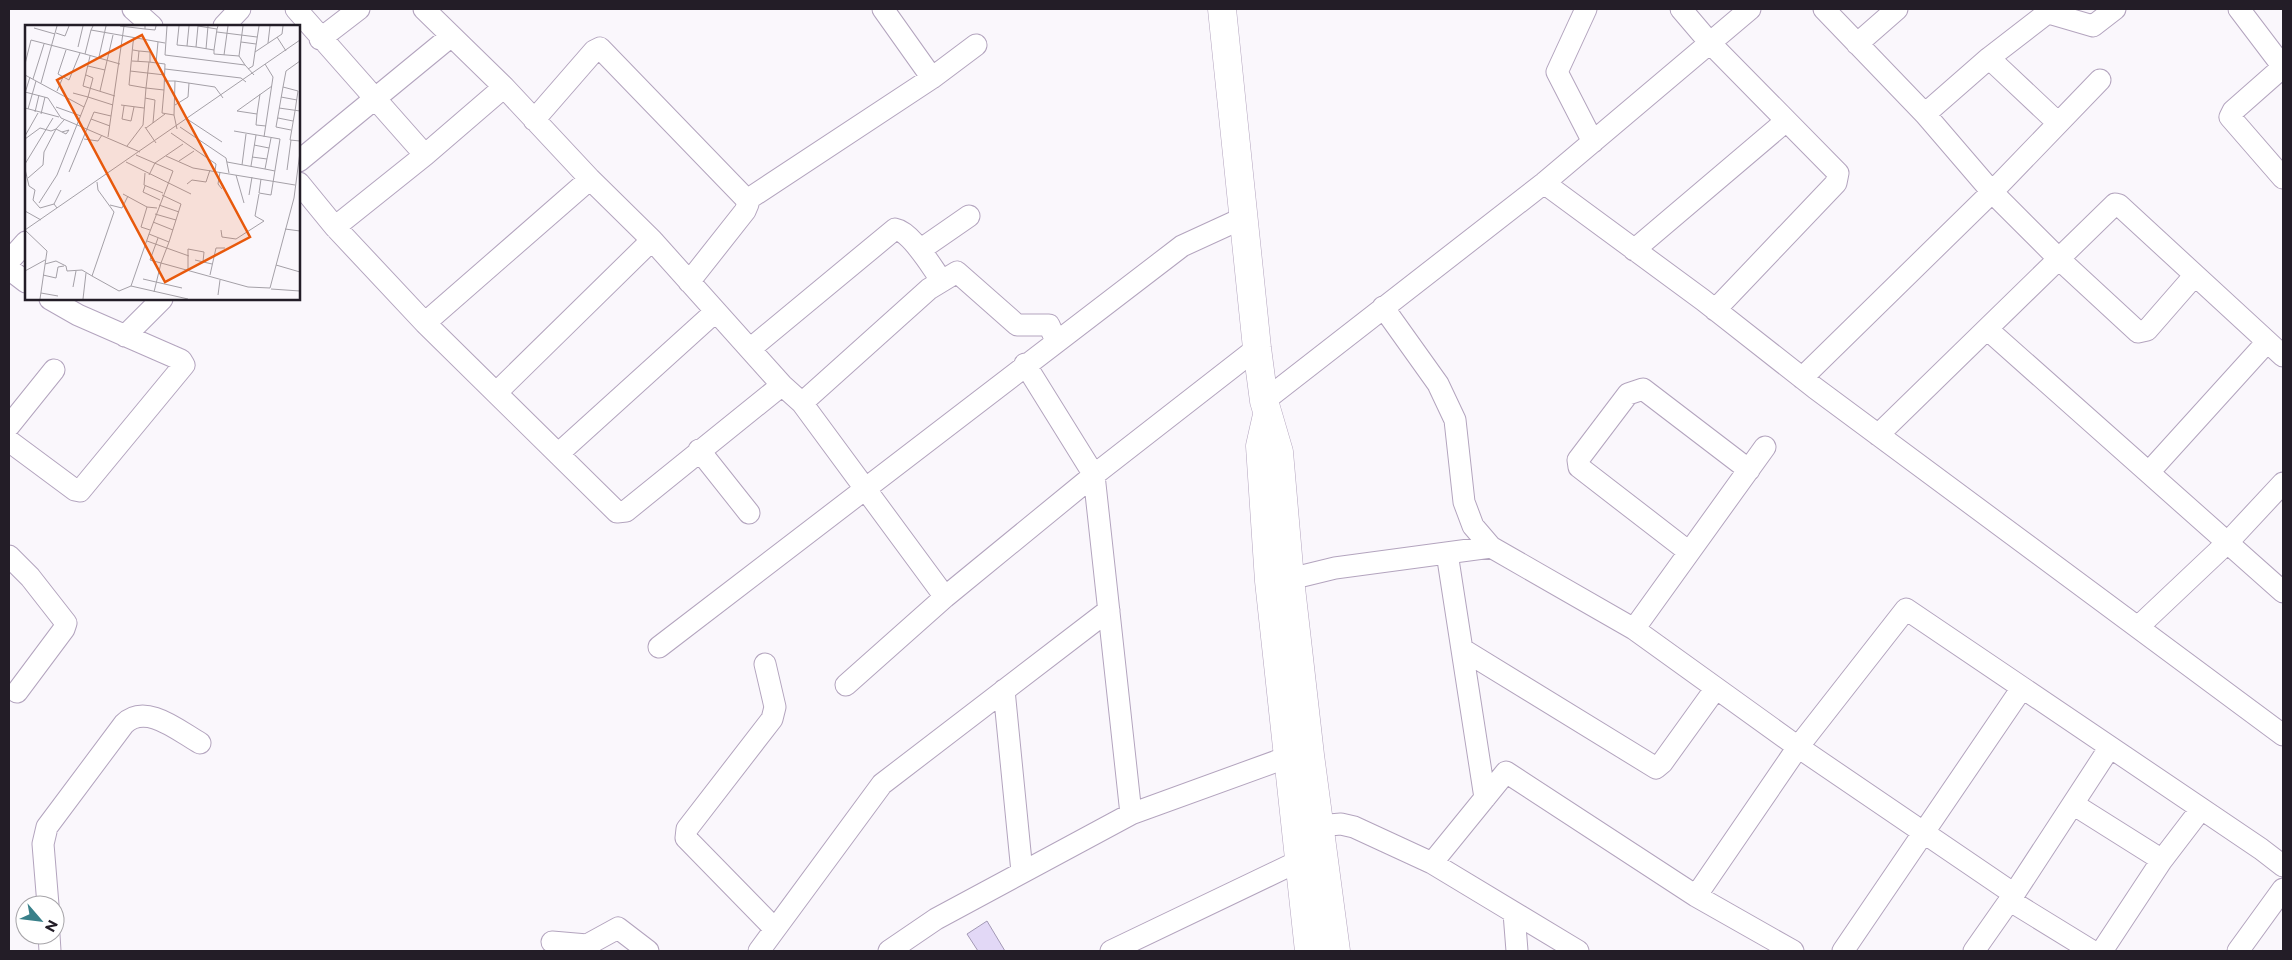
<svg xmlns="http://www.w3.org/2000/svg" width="2292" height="960" font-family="Montserrat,sans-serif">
<rect width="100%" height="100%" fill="#faf7fc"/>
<path fill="#e2d8f6" stroke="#a399b5" d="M987 921 1005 951H978L967 934Z"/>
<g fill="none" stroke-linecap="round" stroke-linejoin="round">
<g stroke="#b3a4be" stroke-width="23">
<path id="minor" d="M133 9 152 26
M296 9 425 155
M424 9 504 87
M883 9 932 78
M1586 9 1557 72 1593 142
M1681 9 1710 43 1838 173 1836 183 1715 310
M2239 9 2283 67
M224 26 240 9
M320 39 359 9
M1857 44 1897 9
M1989 58 2057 122
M2283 67 2233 111 2230 117 2283 178
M2100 80 1992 192 2059 259 2138 332 2147 330 2195 275
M1925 114 1989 58 2046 14H2052L2093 26 2115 9
M534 120 594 51 600 48 747 200 748 204 745 211 689 282
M299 161 450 37
M299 183 335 227 425 155 504 87 590 179 652 240 782 385 802 403 945 597 1094 475 1257 348
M1544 183 1703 300 1815 388 2283 735
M747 200 932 78 976 45
M335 227 425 323 617 512 626 511 782 385
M920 250 969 216
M1634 250 1786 121
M9 261 26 242
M9 269 26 282
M1383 307 1438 384 1455 420 1464 502 1473 526 1491 547 1634 629 1798 747 1696 896 1793 951
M425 323 590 179
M1987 329 2283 592
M125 336 162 299
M750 349 895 229C912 232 932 268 942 281
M1025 364 1094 475 1131 814
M1802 378 1992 192 1925 114 1824 9
M496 393 652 240
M1264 401 1544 183 1750 9
M802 403 929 289 957 272 1017 325H1049L1056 341
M9 426 54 370
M1878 435 2115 204 2119 205 2283 356
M9 441 75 490 80 491 184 365 181 360 78 315 50 299
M699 450 749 513
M558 454 715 312
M2150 471 2267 342
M1689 552 1579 467 1578 460 1628 394 1643 389 1749 470
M1447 553 1485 798
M9 556 30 577 66 623 64 629 17 692
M1276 580 1290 579 1335 568 1491 547
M2138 627 2228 542 2283 483
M1634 629 1765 447
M659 647 1182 246 1243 218
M1462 649 1656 768 1662 763 1716 688
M765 664 775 707 772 719 687 829 686 838 775 929
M846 685 945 597
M1004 690 1022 872
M2110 747 2014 894 1798 747 1906 609 2261 849 2283 866
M2073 804 2162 860 2201 809
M1305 827 1341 824 1354 827 1432 863 1506 772 1696 896
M1432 863 1578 951
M2009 900 2092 951
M48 905 43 844 47 827 124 724C146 702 180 732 200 743
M1514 913 1517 951
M49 935 50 951
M552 942 587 945 618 928 648 951
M759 951 882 784 1109 610
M889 951 936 919 1131 814 1288 757
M1111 951 1299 861
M1843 951 2022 688
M1974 951 2014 894
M2102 951 2162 860
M2238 951 2283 889"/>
</g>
<g stroke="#b3a4be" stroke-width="29">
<path id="major" d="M1222 9 1257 348 1264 401 1279 452 1290 579 1310 755 1336 951
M1267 415 1260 446 1269 581 1309 951"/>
</g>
<use href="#minor" stroke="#fff" stroke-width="21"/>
<use href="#major" stroke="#fff" stroke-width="28"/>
</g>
<g transform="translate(25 25)">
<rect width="275" height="275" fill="#faf7fc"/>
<path fill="none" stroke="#a4a0a7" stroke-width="1" d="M68 1 66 5 140 18M95 1 120 4M120 1V4L130 5 131 1M142 1 140 30 220 40 229 50M154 1 152 20 162 21M164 1 162 21 171 22 173 1M173 1 192 4 193 1M218 1 214 31 220 40M234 1 230 27 257 9 258 1M9 3 30 9M192 7 232 12M31 8 40 11 44 1M252 12 261 26M216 17 231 19M243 18 245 1M53 22 58 1M171 22 189 25 192 4M181 24 183 1M41 25 33 49 44 55 55 28M108 25 114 26 113 36M189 25V29L214 31M114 26 125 27V37M60 29 95 39M199 30 203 1M65 31 58 61 90 71M74 32 81 1M107 36 124 37 121 63 104 60 108 18 109 13M131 38 133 17M0 39 6 15 60 29 66 5M63 41 80 45M140 44 216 53 221 57M223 44 228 41 230 27M105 46 140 50M0 50 59 82M8 54 19 19M139 56H150L149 90M150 56 190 62 198 73M16 58 32 1M258 62 261 46 275 36M139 65 137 88 149 90 152 104M32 66 38 52M75 66 88 10M0 67 23 73 36 93 115 127M0 68 5 52M48 68 63 72 68 53 61 50M256 72 272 75M120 73 130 75 128 98M96 80 119 83M150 80 163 72 164 58M99 81 97 94 106 96 109 82M31 82 56 91M0 83 34 92M254 83 275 86M3 84 11 56M212 86 247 61M212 86 232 89 231 100 241 101M10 87 14 70M16 89 20 72M232 89 235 69M253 93 268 96M66 94 85 101M162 94 197 117M120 102 131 118M155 102 201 133 204 148M121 103 140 89M266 105 251 102 258 62 273 66 270 86 265 115 275 116M209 106 255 114 246 170 234 168 236 154M146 108 191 139 190 146M0 111 13 88M83 112 99 1M239 112 248 52 240 39M246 113 240 144 250 146M0 114 15 103 26 106 31 104 39 95M59 114 73 116 77 110M229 120 244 123M102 121 118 100 121 63 139 65 140 39 124 37M111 130 148 146 124 209 144 217 136 238 223 262 245 263 269 173 275 127M141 131 168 143 270 160M227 132 242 134M154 136 169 126M101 137 166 169M202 137 240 144M0 139 28 93M217 140 221 109M226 141 231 110M0 144 4 161 10 165 8 175 15 183 29 179 32 183M262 145 266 115M44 147 69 87 86 91M195 147 193 159 197 164M120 148 119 160 138 168M124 150 130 138 158 119M211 150 219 178M3 153 18 140 19 127 31 104 41 109 44 105 37 107M72 157 73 165 89 187 67 251 94 266 106 261 163 274M162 159 167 155 181 157 185 145M120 161 118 167 135 175M98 169 122 182M137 170 156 179 144 217M224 170 227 152M14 178 32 150 63 72 88 80M29 179 36 165M85 180 97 183 103 171M134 180 154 187M0 186 16 195M130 189 151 195M128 197 148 205M260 204 275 206M0 205 22 226 15 274M0 205 275 15M125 205 116 202 122 182 132 183M196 205 197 212 211 214 239 196 230 191 234 169M122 216 164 231M170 235 187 239M20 239 31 236 41 241 42 246 57 245 67 251M251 240 275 247M163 245V224L179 227 178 237M0 246 20 235M18 250 31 253 33 242 39 241M185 250 191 223H200M118 254 157 263M106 261 124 209M48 262 51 246M246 264 275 266M129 267 136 238 125 235 133 213M16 268 33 271M193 270 195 255M58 274 61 248"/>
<path fill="#e8590c" fill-opacity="0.15" stroke="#e8590c" stroke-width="2.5" d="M117 10 225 212 140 257 32 55Z"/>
<rect width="275" height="275" fill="none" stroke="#231d27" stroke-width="2.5"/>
</g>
<rect width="2292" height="960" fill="none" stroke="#231d27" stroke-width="20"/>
<g transform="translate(40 920) rotate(118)"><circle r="24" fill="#ffffff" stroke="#a7a5a9"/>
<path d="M0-4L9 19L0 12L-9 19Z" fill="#39808a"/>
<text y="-8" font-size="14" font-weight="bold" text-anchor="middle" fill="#231d27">N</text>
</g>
</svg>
